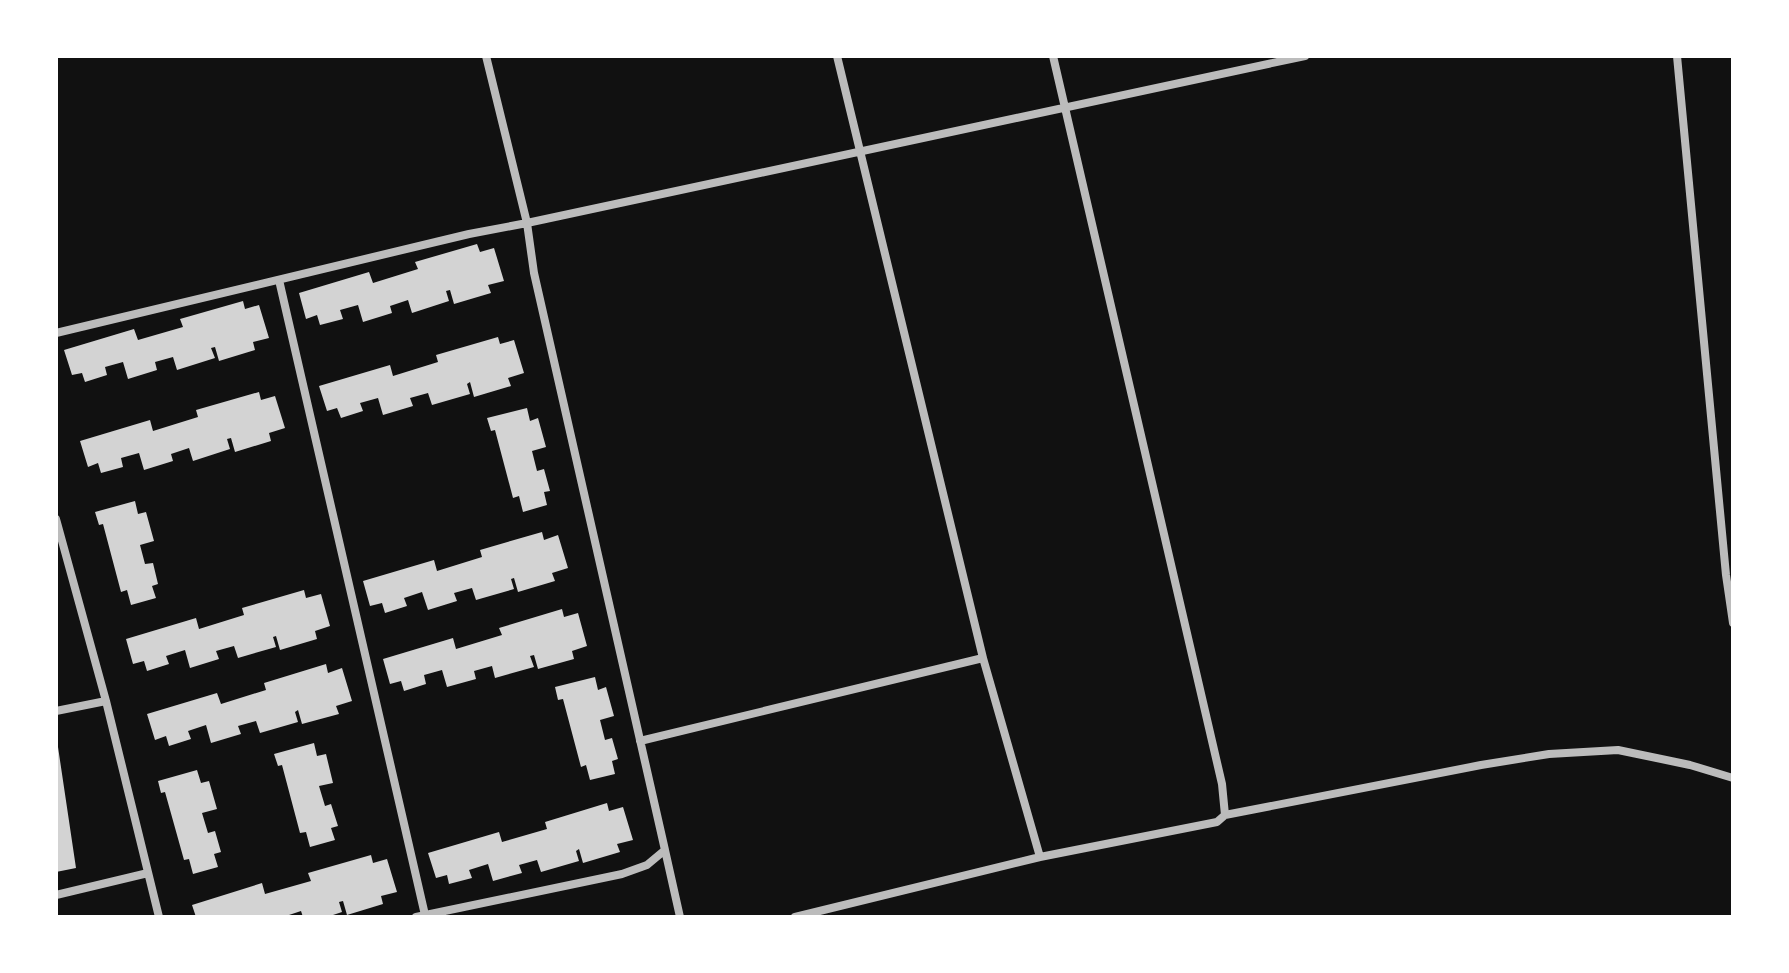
<svg xmlns="http://www.w3.org/2000/svg" width="1789" height="973" font-family="'IBM Plex Sans',sans-serif">
<rect width="100%" height="100%" fill="#111"/>
<path fill="#d3d3d3" d="M477 244 480 252 494 248 504 281 488 285 491 293 454 304 450 290 446 291 449 301 412 313 408 300 390 306 392 313 363 322 358 305 340 310 343 319 320 325 317 315 306 319 299 293 369 272 373 283 418 269 415 262Z
M243 301 245 309 259 305 269 338 253 342 255 350 219 361 215 347 211 348 215 358 177 370 173 357 155 362 157 370 128 379 123 362 105 367 107 375 85 382 82 373 72 375 64 350 134 329 138 340 183 327 180 319Z
M498 337 500 344 514 340 524 373 508 378 511 386 474 397 470 382 467 384 470 394 432 405 428 393 410 398 413 406 383 415 378 398 360 403 363 411 341 418 337 408 327 411 319 386 390 365 393 376 438 362 436 355Z
M259 392 261 400 275 396 285 428 269 433 271 441 235 452 231 438 227 439 230 449 193 461 189 448 171 454 173 461 144 470 139 453 121 458 123 467 101 473 98 463 88 467 80 441 150 420 153 431 198 417 196 410Z
M527 408 530 421 538 418 546 447 532 451 537 471 544 469 550 491 544 492 547 505 523 512 519 496 513 498 495 430 491 431 487 418Z
M135 501 138 514 146 512 154 541 140 545 145 564 153 563 158 584 152 586 156 598 131 605 127 590 121 592 103 524 99 525 95 512Z
M542 532 544 540 558 535 568 568 552 573 555 581 518 592 514 578 511 579 514 589 476 600 472 588 454 593 457 601 428 610 422 592 404 598 407 606 385 613 382 603 370 606 363 581 434 560 437 571 482 557 480 550Z
M304 590 306 598 321 594 330 626 315 631 317 639 280 650 276 636 273 637 276 647 238 658 234 646 216 651 219 659 190 668 185 650 166 656 169 664 147 671 144 661 133 664 126 639 196 618 199 629 244 615 242 608Z
M562 609 564 617 578 613 587 646 572 651 574 659 538 669 534 655 530 656 534 667 495 678 492 666 474 671 476 679 447 687 442 670 424 675 426 684 404 691 401 681 390 684 383 659 453 638 456 649 502 635 499 628Z
M326 664 328 673 342 668 352 701 336 706 339 714 302 724 298 710 295 712 298 722 260 733 256 721 238 726 241 734 211 743 206 725 188 731 191 739 169 746 166 736 155 740 147 714 217 693 221 704 266 690 264 683Z
M595 677 598 690 606 687 614 716 600 720 605 740 612 738 618 759 612 761 615 774 590 780 586 765 581 767 563 699 558 700 555 687Z
M314 743 317 756 326 754 333 783 319 786 325 806 331 804 338 826 331 828 335 840 310 847 306 832 300 833 282 765 278 766 274 754Z
M58 747 76 868 56 872V748Z
M197 770 201 783 209 781 217 809 202 813 208 833 215 831 221 852 214 854 218 867 193 874 189 859 184 860 165 792 161 793 158 781Z
M607 803 609 811 623 807 633 840 617 844 620 852 583 863 579 849 576 851 579 861 541 872 537 860 519 865 522 873 493 881 488 864 469 870 472 878 449 884 447 875 436 878 428 853 499 832 502 842 547 829 545 822Z
M371 855 373 863 387 859 397 892 381 896 383 904 347 915 343 901 339 902 342 912 327 917H303L301 911 283 917H196L192 905 262 883 265 894 311 881 308 873Z"/>
<g fill="none" stroke-linecap="round" stroke-linejoin="round">
<path stroke="#bcbcbc" stroke-width="8" d="M486 56 527 223 1305 56
M837 56 983 658 1040 857
M1677 56 1726 575 1733 623
M279 280 425 915
M56 333 469 234 527 223 534 273 665 850 647 865 622 874 416 917
M56 519 106 701 159 917
M56 711 106 701
M640 741 983 658
M1225 815 1481 765 1549 754 1618 750 1690 765 1733 778
M665 850 680 917
M56 895 148 873
M795 917 1040 857 1217 822 1225 815 1222 784 1053 56"/>
</g>
<rect width="1789" height="973" fill="none" stroke="#ffffff" stroke-width="116"/>
</svg>
